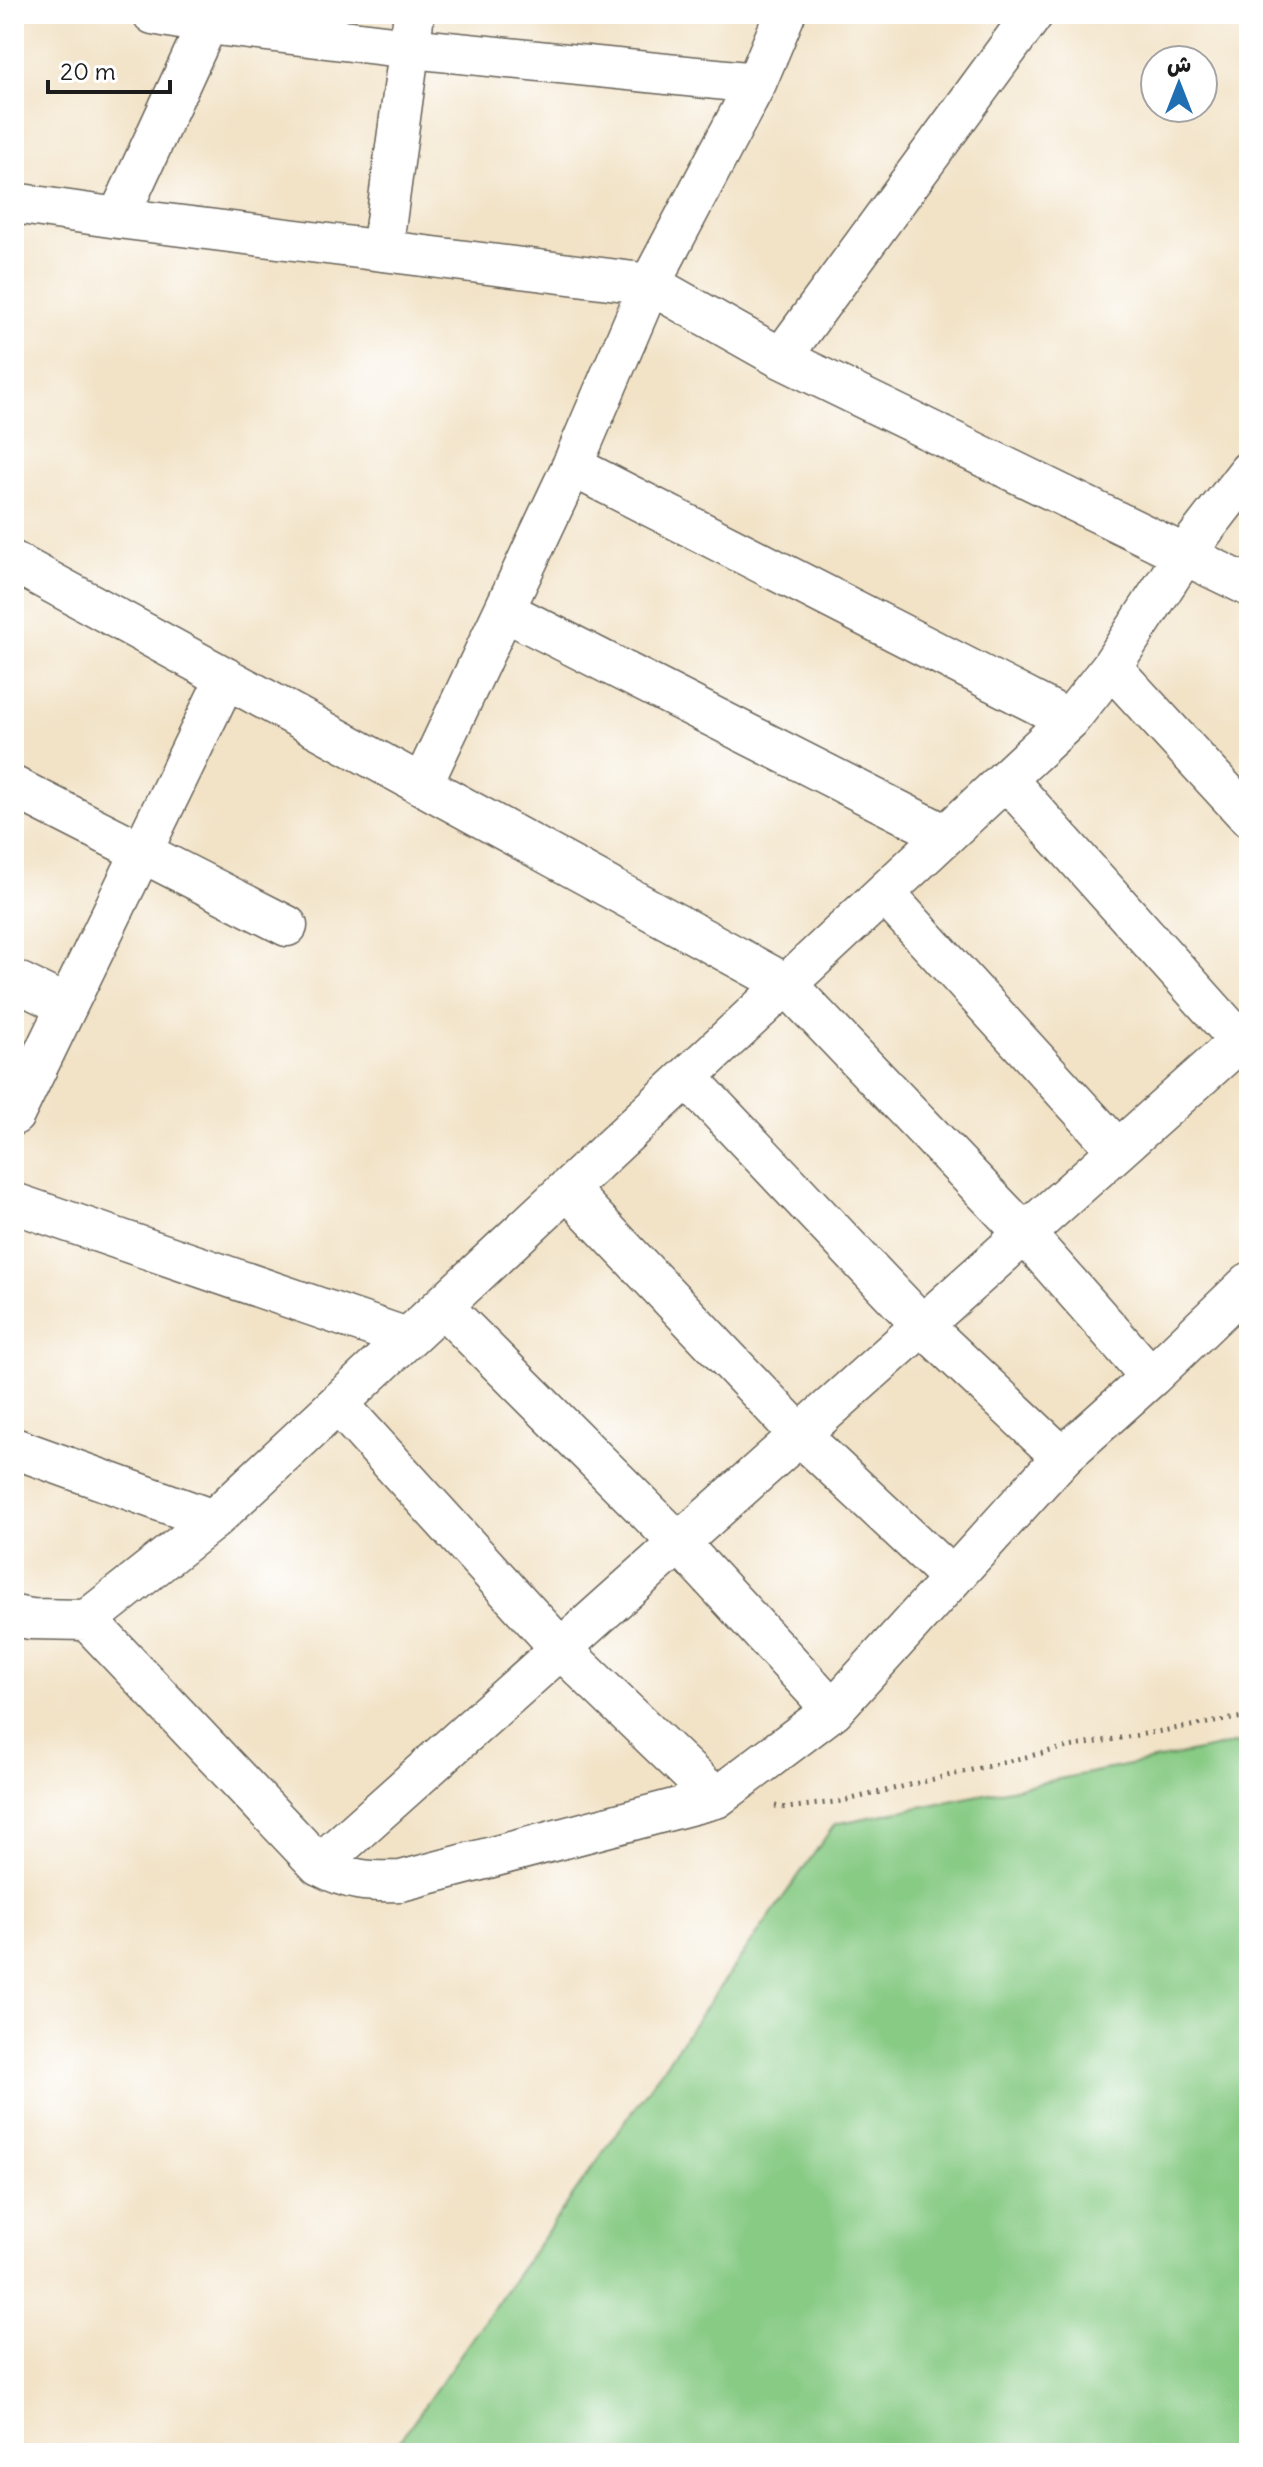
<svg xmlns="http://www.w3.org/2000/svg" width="1263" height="2467" font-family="Delius,'Playpen Sans Arabic',sans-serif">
<rect width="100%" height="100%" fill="#fff"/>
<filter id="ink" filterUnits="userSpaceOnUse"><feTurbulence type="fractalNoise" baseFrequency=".0125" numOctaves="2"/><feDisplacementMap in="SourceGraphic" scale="16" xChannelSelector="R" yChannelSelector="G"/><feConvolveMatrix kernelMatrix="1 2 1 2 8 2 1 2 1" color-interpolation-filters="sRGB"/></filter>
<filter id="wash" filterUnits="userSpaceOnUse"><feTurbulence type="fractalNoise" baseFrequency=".006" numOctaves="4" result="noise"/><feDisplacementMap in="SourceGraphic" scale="32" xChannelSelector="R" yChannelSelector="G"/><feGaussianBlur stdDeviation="1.8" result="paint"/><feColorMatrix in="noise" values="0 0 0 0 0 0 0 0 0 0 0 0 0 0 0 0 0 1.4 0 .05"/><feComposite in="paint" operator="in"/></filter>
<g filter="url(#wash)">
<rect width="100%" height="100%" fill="#f2e3c7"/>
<path fill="#87cb84" stroke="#527450" stroke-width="2" d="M1249 1741V2453H391L835 1824Z"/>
</g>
<g filter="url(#ink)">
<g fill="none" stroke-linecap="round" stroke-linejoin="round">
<g stroke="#676258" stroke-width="43">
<path id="minor" d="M153 14 208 24 410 48 756 83
M14 203 118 218 650 284 781 358 1249 586
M118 218 212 14
M382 251 414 14
M781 358 1033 14
M572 466 1069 720
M14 562 786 984 1025 1234 1151 1377
M505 611 946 835
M1111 667 1249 817
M1006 779 1240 1041
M422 785 572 466 650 284 756 83 785 14
M14 787 287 926
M884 893 1118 1150
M14 980 67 1006
M687 1077 922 1325 1062 1457
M14 1115 226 678
M567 1189 800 1435 951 1577
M14 1203 407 1338
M442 1306 679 1543 833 1710
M338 1404 561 1649 716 1798
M14 1448 213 1520
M14 1616 31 1619 87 1620 213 1520 1069 720 1111 667 1185 554 1249 471
M87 1620 319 1865C350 1881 367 1882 401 1881L716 1798 833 1710 1062 1457 1151 1377 1249 1283
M319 1865 1249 1033"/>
</g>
<path stroke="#676258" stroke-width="5" stroke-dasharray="2 6" stroke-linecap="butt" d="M775 1806 786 1808 843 1801 1063 1748 1249 1716"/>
<use href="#minor" stroke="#fff" stroke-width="40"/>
</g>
</g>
<rect width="1263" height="2467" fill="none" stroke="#fff" stroke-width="48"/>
<g transform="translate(1179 84)"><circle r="38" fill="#ffffff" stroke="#a4a4a4" stroke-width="2"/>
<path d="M0-6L14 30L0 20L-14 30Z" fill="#1f6fb2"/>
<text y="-12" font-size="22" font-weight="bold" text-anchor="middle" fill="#1c1c1c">ش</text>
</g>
<path d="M48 80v12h122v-12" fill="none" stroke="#1c1c1c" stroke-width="4"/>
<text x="60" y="80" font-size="24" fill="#1c1c1c" stroke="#ffffff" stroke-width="6" paint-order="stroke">20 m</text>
</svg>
